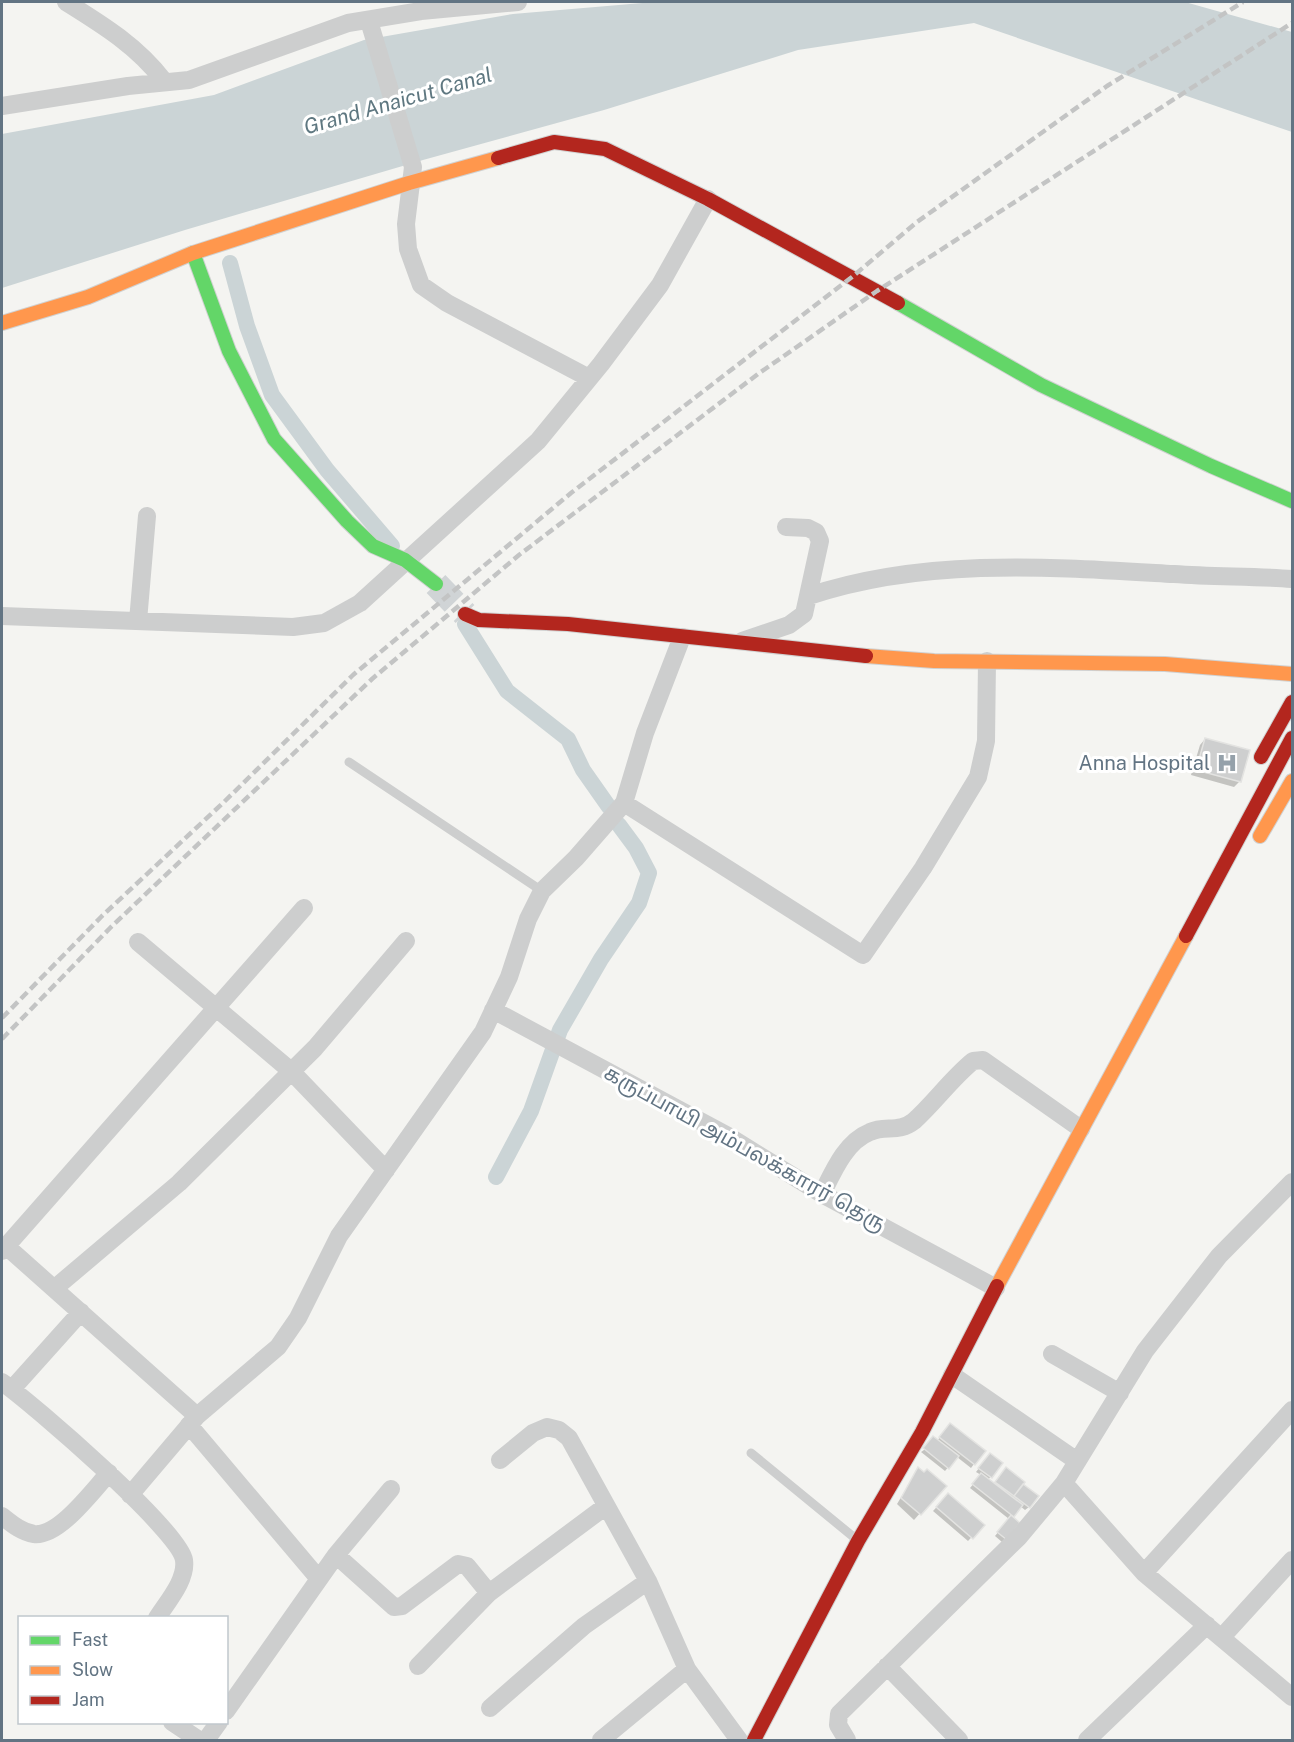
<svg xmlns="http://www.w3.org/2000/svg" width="1294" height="1742" font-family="'Public Sans','Noto Sans Tamil',sans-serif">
<rect width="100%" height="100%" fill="#f4f4f1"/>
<path fill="#cbd4d6" d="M654 2H1185L1292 32V132L974 23 798 50 604 110 423 160 185 230 2 288V134L214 95 364 40 513 14Z"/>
<path fill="#0003" d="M1205 739 1240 781 1234 787 1191 775 1200 745Z
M946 1429 974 1464 971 1468 957 1457 945 1471 921 1452 937 1441Z
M987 1458 1001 1463 988 1480 994 1484 1003 1473 1029 1507 1025 1510 1020 1506 1011 1517 1018 1524 1002 1542 995 1536 1009 1519 970 1488 981 1475 976 1472Z
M918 1469 944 1486 914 1520 897 1504Z
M948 1495 983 1525 968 1541 933 1511Z"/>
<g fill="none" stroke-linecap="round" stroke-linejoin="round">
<path stroke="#cbd4d6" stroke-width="16" d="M230 263 247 326 272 395 327 470 392 546
M465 624 507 691 568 739 583 770 609 807
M496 1177 531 1111 560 1030 601 959 639 903 649 873 636 848 619 825"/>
</g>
<path fill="#cecfcf" stroke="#e3e3e1" stroke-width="1.5" d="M1205 738 1250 750 1241 782 1196 770Z
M950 1423 986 1451 975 1465 939 1437Z
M933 1436 959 1456 949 1469 923 1448Z
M990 1453 1003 1463 992 1478 978 1468Z
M918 1467 924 1472 927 1469 947 1486 921 1515 901 1498Z
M1006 1467 1025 1482 1014 1496 995 1482Z
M981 1473 1023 1505 1014 1517 972 1484Z
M1023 1484 1039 1496 1030 1508 1014 1496Z
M948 1493 985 1525 973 1539 936 1507Z
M1011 1515 1020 1523 1007 1540 997 1532Z"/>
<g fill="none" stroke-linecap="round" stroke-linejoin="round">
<path stroke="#d0d4d6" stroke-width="26" stroke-dasharray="26 13" stroke-linecap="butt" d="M436 584 465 614"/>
<g stroke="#d0d1d1" stroke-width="16">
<path id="fast" d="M193 253 229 351 274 439 347 521 373 546 405 560 436 584
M898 303 1041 385 1211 466 1292 501"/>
</g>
<g stroke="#d0d1d1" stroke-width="16">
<path id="slow" d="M2 323 88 297 193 253 409 183 498 158
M866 656 934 661 1165 664 1292 674
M1260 836 1292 781
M997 1286 1186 936"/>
</g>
<g stroke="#d0d1d1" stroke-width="16">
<path id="jam" d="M498 158 554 142 605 149 708 199 898 303
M465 614 479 620 568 624 866 656
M1261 757 1292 702
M1186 936 1292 738
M754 1740 858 1541 922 1432 997 1286"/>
</g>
<path stroke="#cdcece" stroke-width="9" d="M349 762 542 891
M751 1453 856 1539"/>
<path stroke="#cdcece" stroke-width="18" d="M66 2C103 25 137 46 164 81
M369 21 413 167 406 224 408 249 421 285 447 303 589 378
M2 106 128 86 189 80 348 23 421 11 518 2
M809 596C926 557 1053 567 1174 574 1214 577 1253 576 1292 579
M2 616 293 627 324 623 360 603 538 441 601 364 660 285 708 199
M138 621 147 516
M742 641 789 625 804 614 820 541 816 532 808 528 786 527
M624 803 863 955 923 868 978 777 986 741 987 661
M138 942 291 1071 386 1170
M493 1010 728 1136 822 1194 996 1288
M822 1194C833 1172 845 1142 870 1132 885 1125 899 1133 914 1121 935 1102 951 1079 973 1061L983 1060 1081 1129
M6 1246 197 1416
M2 1251 304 908
M55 1288 179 1183 315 1048 406 941
M1052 1354 1120 1393
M952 1375 1077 1461
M2 1382C32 1403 180 1531 184 1560 187 1580 167 1602 157 1618
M12 1389 81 1312
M189 1425 319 1579
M500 1460 533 1433 547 1427 559 1430 569 1438 648 1581 687 1669 739 1740
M1064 1483 1144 1573 1292 1697
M130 1495 197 1416 278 1347 298 1318 339 1236 483 1032 509 977 528 919 542 891 576 858 624 803 645 733 682 637
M2 1516C11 1523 21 1532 34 1534 59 1537 93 1490 109 1473
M336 1555 391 1489
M1144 1573 1292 1410
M1222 1637 1292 1560
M418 1666 489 1593 606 1506
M887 1666 959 1740
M490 1708 584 1626 648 1581
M226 1711 336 1555 394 1607 402 1606 458 1564 467 1566 489 1593
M172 1722 199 1740
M206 1740 219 1722
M601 1740 687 1669
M847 1740 838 1725 839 1714 1019 1537 1064 1483 1145 1351 1219 1256 1292 1182
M1087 1740 1207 1625"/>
<use href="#fast" stroke="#63d668" stroke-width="14"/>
<use href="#slow" stroke="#ff974d" stroke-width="14"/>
<use href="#jam" stroke="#b3261e" stroke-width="14"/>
<path stroke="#c3c4c4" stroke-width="4.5" stroke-dasharray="9 4.5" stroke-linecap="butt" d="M2 1018 102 916 224 802 353 675 571 493 852 277 917 222 1107 86 1243 2
M2 1039 111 927 372 679 519 555 758 374 877 291 1292 23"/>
</g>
<defs>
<g id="hospital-bare" transform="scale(1.62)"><path d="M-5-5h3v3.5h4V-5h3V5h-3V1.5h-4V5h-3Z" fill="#95a1aa" stroke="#fff" stroke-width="2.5" paint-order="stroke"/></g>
</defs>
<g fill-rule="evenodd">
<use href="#hospital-bare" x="1227" y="763"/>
</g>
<g text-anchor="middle" stroke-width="6" stroke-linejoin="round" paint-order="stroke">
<g font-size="20" fill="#627483" stroke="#fff" text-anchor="end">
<text x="1210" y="770">Anna Hospital</text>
</g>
<g font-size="20" fill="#627483" stroke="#fff">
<text transform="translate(745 1148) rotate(29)" y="7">கருப்பாயி அம்பலக்காரர் தெரு</text>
</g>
<g font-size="21" font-style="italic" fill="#5e7780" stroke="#fff">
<text transform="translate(398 101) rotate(-16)" y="7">Grand Anaicut Canal</text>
</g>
</g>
<rect width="1294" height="1742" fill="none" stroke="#627483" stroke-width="6"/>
<rect x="18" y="1616" width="210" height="108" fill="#ffffff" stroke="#c0c7cd" stroke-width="1.5"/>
<rect x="30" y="1636" width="30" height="9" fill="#63d668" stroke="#c0c7cd" stroke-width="1.5"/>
<text x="72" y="1646" font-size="18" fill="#627483">Fast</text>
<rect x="30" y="1666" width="30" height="9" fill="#ff974d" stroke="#c0c7cd" stroke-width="1.5"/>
<text x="72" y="1676" font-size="18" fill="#627483">Slow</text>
<rect x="30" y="1696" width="30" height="9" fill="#b3261e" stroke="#c0c7cd" stroke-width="1.5"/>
<text x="72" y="1706" font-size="18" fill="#627483">Jam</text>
</svg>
